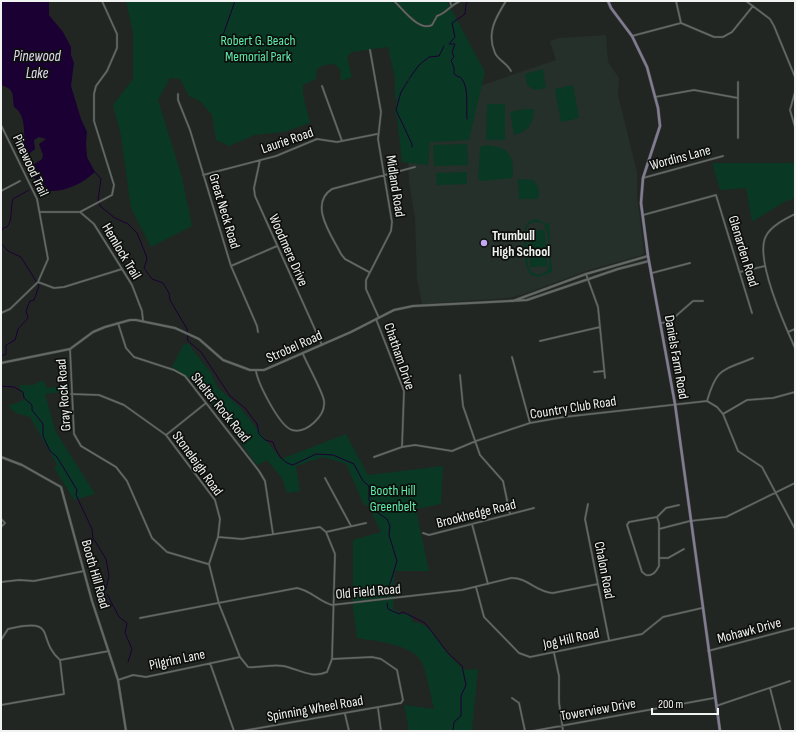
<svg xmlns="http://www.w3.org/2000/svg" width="796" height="732" font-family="'Sofia Sans Condensed',sans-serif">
<rect width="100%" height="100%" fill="#222623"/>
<path fill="#26302a" d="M606 35 608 62 619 78 618 95 637 172V196L644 252 642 255 589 270 524 294 508 298 422 304 417 279 415 218 409 182 408 155 465 91 556 60 550 41 559 38Z"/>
<path fill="#093824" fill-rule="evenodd" d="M126 1H447L485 72 469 140 430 142 428 165 402 162 397 118 395 113 397 101 395 97V78L388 47 352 52 347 57 352 77 341 81 340 69 334 64 324 65 317 69 316 79 303 85V95L310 123 284 132 255 135 229 146 216 140 212 115 200 101 189 96 180 79 170 78 158 100 182 177 192 226 151 247 131 208 121 136 113 105 133 79V33Z
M543 69 546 88 534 90 527 85 525 74Z
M573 85 579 118 561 122 555 89Z
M487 104H505V140H486Z
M525 109H534C534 123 528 132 514 135L510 112Z
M467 144 468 165 434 166 433 145Z
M486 145C508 147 516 155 512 178L481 181 478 179 480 147Z
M712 163H795V198L784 202 752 222 746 188 720 190Z
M467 172V184L437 185 436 173Z
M518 179 533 180C539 186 540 192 538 199H519Z
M536 219 547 224 549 223 552 272 539 277 531 275C524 269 521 233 526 226 528 221 532 220 536 219ZM533 222 542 223C550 229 552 264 546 272L539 275 531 272 528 265 526 230 528 225Z
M529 230H545L547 266 530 267Z
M189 343 192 349 211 373 217 387 239 406 281 459 346 434 368 475 443 466 441 504 416 509 429 571H395L393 609 402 614H409L413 622C433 624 436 640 448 654 453 660 459 664 464 670L478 669 472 731H409L404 705 434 709C430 694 428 677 422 663 414 644 374 641 357 638L353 608V540L381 532 368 505H364L346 464 323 457 296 466 300 491 287 493 282 478 267 460 257 465C233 434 207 385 172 367L183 345Z
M43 380 47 388 68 385 70 391 45 394 56 432 95 494 74 500 54 468 57 465 30 417 16 413 8 406 24 400 19 385H33Z"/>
<path fill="#1b0034" d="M1 1H49V15L63 32 71 47V55L74 63 71 86 81 119 87 132 86 143 87 157 95 172C82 184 65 192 48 191L42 181 34 178 28 168 42 159 43 155 39 144 46 139 39 137 34 140 35 149 30 153V161L26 163 24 160C23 146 29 116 14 107 12 95 16 90 1 85Z"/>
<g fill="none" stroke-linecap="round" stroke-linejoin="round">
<path stroke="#1b0034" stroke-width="1" d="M222 38 235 1
M409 79 419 65 429 57 439 56 444 46
M408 81 401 92 396 110 412 144V147
M467 119C466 107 469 89 462 79 460 76 457 77 454 74V68L451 60 454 57 452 52 455 44H449L455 37 452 23 465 14 466 4 468 1
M94 171 101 179 98 200 100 206 115 218 128 224 137 233 146 255 147 259 144 268 152 279 163 283 169 293 170 300 187 329 188 341 201 352 230 396 245 408 257 424 259 434 265 440 273 442C276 452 282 463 293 465L316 454 333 455 354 464 363 481 369 486V500L378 513 387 519 390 526 389 535 397 561 391 581 386 592V597
M33 184 36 179
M1 233 3 228 7 227C13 220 10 208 13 199L29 190
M1 243 8 251 21 257 39 286 34 300 30 301 26 311 28 318 18 329 15 340 6 345V354L1 356
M1 386 14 387 23 392 24 398 32 405V410L43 424V436L50 451 57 457 77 490 76 495 92 529 93 538 106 559 109 576 106 589
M107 594 119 617 127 623 125 633 132 649 128 662
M387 603 388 609 399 614 403 612 425 623 448 653 462 666 466 685 461 696V716L454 722 453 731"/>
<g stroke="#3d413f" stroke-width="2.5">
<path id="minor" d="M394 1C403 9 419 32 432 25L437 16C447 13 449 6 460 1
M450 1 451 5
M506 1C496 17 486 33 495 53 498 60 507 63 511 71
M676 1 681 23
M746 1 770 19 774 26 795 77
M681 23 714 37H723L732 32 753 6
M632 36 681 23
M370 50 381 112 378 139 392 222 391 231 366 280V289L379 318
M322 86 342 141
M795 92 790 110 795 127
M178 94V100L190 130 231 266 257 326 258 332
M655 97 694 90 738 98
M1 125 37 199 48 259 38 282 10 309 1 313
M738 138V82
M260 160 254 188 255 196 322 345
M203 175 276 156 317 139 337 142 377 134
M643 178 723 156
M1 191 20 181
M40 212H80L94 224 132 285 142 311 143 321
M80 212 112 195 114 185 94 121V94L96 86 107 71 117 48V34L102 1
M795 214C785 219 771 226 766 236 754 258 785 326 795 348
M643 215 716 195 752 313
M231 266 277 246
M369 272 345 259 341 254C332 236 308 204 332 189L415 167
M740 272 765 266
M652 273 690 263
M586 274 598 307 605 378
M38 282 54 288 64 287 122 269
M376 319 404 391 402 447
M118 323 126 348 134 357 174 370 185 376 259 471 265 481 273 534
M661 323 669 322 693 301H703
M788 332 795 329
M540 341 600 327
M70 349 74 434 81 446 116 467 127 481 152 538 167 552 208 564
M512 357 530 423
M256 371C258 383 279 426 292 430 306 434 326 416 324 401 323 392 307 364 303 354
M594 372 604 371
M460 375 463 406 480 455 503 481 510 514
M71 394 99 395 124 405 166 435 215 500 220 519 218 537 209 564 219 604 240 657 248 667C260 668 272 664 283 666 299 669 311 679 327 672L332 659 335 554 326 532 320 527 242 539 218 537
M707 401C717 367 722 371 753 358
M723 414 747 400 773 398 795 392
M166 435 206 403
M374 457 402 447 415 445 452 451 476 441 530 423 564 417 707 401 717 407 723 414 738 451 762 467 795 529
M325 478 351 526
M588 504 585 519 609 640
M657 517 659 523V566C656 572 653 576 646 575L642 572 627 525 629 522Z
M657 517 666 508 679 505
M1 519 5 523 1 527
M472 524 488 584
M659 529 690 521 726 517 795 483
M326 532 366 523
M423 533 429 535 534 508
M660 558H668L684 549
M1 582 19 580 34 581 84 571
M476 587 484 617 519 653 530 657 642 634 663 617 702 608
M140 618 297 588C312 591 318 601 332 605L462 590 511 578C527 577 537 593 553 593L598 584
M1 640 8 629C60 617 35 638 60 660
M708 651 795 628
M554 653 559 676V702L563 731
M210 663 234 731
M118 680 133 675 146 677 240 657
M770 688 781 731
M512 698 519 703 525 731
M1 705 64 694 60 660 109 651
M716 706 790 681
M378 708 381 731
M345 714 349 731
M242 731 401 703 403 700 397 670 381 659 372 657 332 659
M533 731 714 698"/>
</g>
<g stroke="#3d413f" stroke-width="3">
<path id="tertiary" d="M513 301 586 274 648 256
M1 363 70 349 93 332 105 327 130 320H136L175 328 199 339 223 360 250 370H264L351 332 394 310 413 306 527 300 618 269 649 261
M1 457 22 465 61 487 92 601 118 680 126 731"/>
</g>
<g stroke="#3d413f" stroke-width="3.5">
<path id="secondary" d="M608 1 611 8 632 36 647 67 658 108 660 126 643 178 641 203 648 256 675 404 720 731"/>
</g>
<use href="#minor" stroke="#636965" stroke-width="1.5"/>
<use href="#tertiary" stroke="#636965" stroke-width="2"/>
<use href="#secondary" stroke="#827c92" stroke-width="2.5"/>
</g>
<circle fill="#c5a6f0" stroke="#0d0f0d" stroke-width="1.5" cx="484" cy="243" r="4"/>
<g text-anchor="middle" stroke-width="3.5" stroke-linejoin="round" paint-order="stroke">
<g font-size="14" fill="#5eedab" stroke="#0d0f0d">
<text x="258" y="45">Robert G. Beach<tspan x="258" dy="16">Memorial Park</tspan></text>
<text x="393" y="495">Booth Hill<tspan x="393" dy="16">Greenbelt</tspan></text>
</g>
<g font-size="14" fill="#f0f3f1" stroke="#0d0f0d">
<text transform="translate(287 140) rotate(-19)" y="5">Laurie Road</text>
<text transform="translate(680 157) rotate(-15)" y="5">Wordins Lane</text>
<text transform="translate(31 165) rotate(65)" y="5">Pinewood Trail</text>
<text transform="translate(396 186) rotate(81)" y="5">Midland Road</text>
<text transform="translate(225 211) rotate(73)" y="5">Great Neck Road</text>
<text transform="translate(289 250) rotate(66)" y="5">Woodmere Drive</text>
<text transform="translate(122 251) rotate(59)" y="5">Hemlock Trail</text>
<text transform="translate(744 251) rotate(73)" y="5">Glenarden Road</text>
<text transform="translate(294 346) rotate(-24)" y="5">Strobel Road</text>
<text transform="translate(400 356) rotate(71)" y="5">Chatham Drive</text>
<text transform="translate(677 357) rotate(80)" y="5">Daniels Farm Road</text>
<text transform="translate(63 395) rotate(-94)" y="5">Gray Rock Road</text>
<text transform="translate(221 407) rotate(51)" y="5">Shelter Rock Road</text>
<text transform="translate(573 407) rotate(-9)" y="5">Country Club Road</text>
<text transform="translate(198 463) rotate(54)" y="5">Stoneleigh Road</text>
<text transform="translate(476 513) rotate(-14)" y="5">Brookhedge Road</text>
<text transform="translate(605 570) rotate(79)" y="5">Chalon Road</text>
<text transform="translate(96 574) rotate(74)" y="5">Booth Hill Road</text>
<text transform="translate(368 591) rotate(-5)" y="5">Old Field Road</text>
<text transform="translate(749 630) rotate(-15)" y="5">Mohawk Drive</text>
<text transform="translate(571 638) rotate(-12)" y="5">Jog Hill Road</text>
<text transform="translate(177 659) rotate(-12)" y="5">Pilgrim Lane</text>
<text transform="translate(315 708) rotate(-10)" y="5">Spinning Wheel Road</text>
<text transform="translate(598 709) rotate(-10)" y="5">Towerview Drive</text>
</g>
<g font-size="14" font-weight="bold" fill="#f0f3f1" stroke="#0d0f0d" text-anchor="start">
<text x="492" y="240">Trumbull<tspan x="492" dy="16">High School</tspan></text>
</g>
<g font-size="15" font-style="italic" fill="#e3dbf1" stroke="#0d0f0d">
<text x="37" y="61">Pinewood<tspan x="37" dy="17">Lake</tspan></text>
</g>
</g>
<rect width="796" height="732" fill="none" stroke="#f0f3f1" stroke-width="4"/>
<path d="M652 708v6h66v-6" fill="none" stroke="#f0f3f1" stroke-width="2"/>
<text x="658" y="708" font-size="12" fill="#f0f3f1" stroke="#0d0f0d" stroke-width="3" paint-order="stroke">200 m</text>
</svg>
